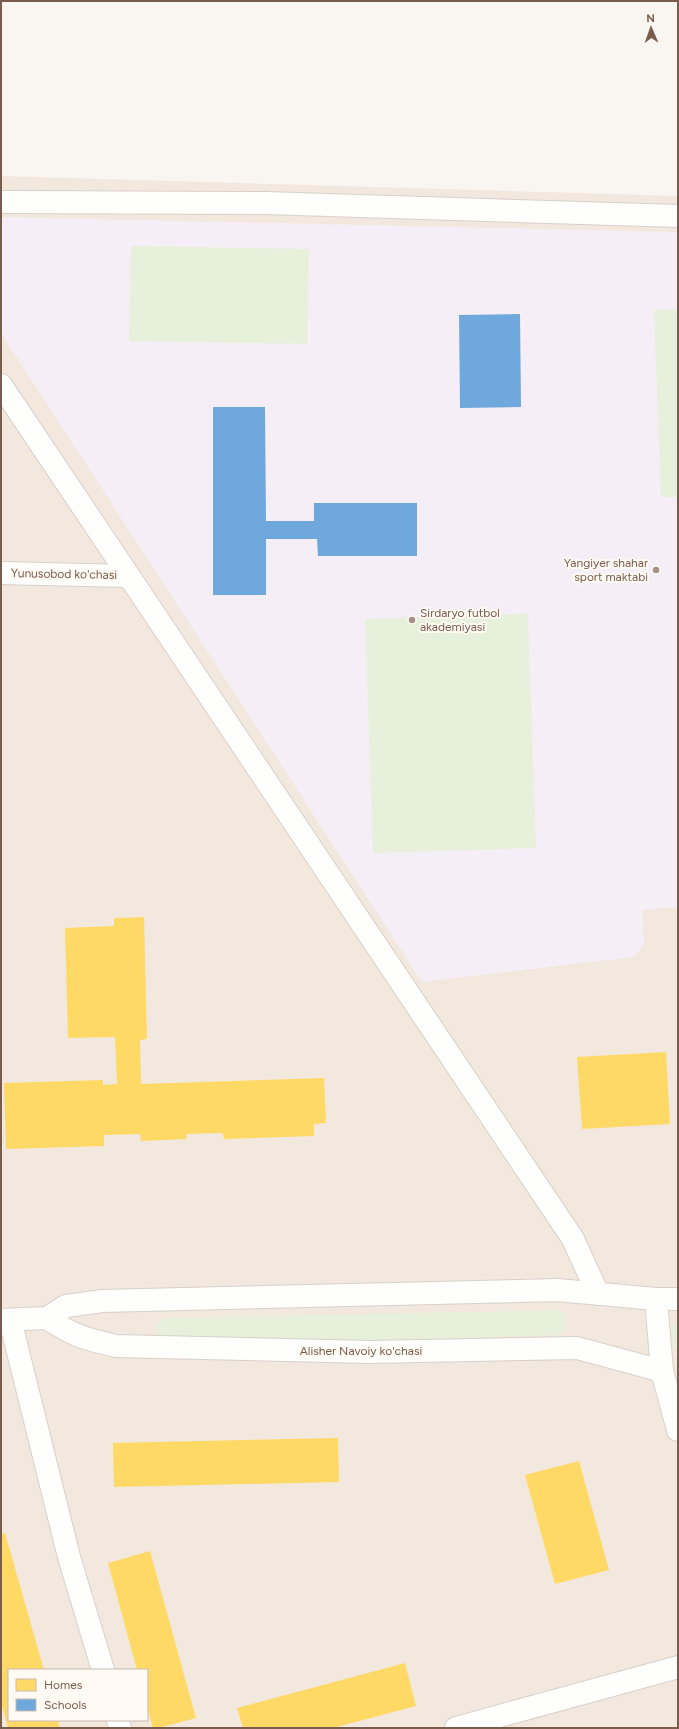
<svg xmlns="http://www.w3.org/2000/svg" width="679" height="1729" font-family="Figtree,sans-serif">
<rect width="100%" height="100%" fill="#f9f5f0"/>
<path fill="#f2e8de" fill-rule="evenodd" d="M1 176 678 196V1728H1ZM9 1670H147V1720H9Z"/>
<path fill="#f6eef6" d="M1 217 678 232V907L642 910 644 944 634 957 422 982 1 333Z"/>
<path fill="#e7f0db" d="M131 246 309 249 307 344 129 341Z
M678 309V497H661L654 310Z
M528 614 536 848 373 853 365 619Z
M558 1310 566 1314 567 1330 558 1335 170 1346 159 1339 156 1327 163 1318Z
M678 1319V1352L676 1351C672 1340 668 1328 678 1319Z"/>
<path fill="#ffd966" d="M144 917 147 1039 140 1040 141 1084 324 1078 326 1123 314 1124V1136L224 1139 223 1133 186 1134 187 1139 141 1141 140 1134 104 1135V1146L6 1149 4 1083 103 1080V1085L117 1084 115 1037 68 1038 65 928 114 926V918Z
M666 1052 670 1124 582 1129 577 1057Z
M338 1438 339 1482 114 1487 113 1443Z
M579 1461 609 1570 555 1584 525 1475Z
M5 1533 44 1670H9V1720H58L60 1728H8L1 1703V1534Z
M150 1551 196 1718 159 1728H153L147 1707V1670H137L108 1563Z
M405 1663 416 1706 333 1728H243L237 1708Z"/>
<path fill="#6fa8dc" d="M520 314 521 407 460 408 459 315Z
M213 407H265L266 521H314V503H417V556H318L317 539H266V595H213Z"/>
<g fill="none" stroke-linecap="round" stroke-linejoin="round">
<g stroke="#d7d1cb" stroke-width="24">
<path id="street" d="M1 202 265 203 678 216
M1 385 573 1239 598 1294
M1 573 128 576
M656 1299 557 1290 102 1301 66 1306 47 1318C73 1336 86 1339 116 1346L370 1352 577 1348 662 1371
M1 1320 47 1318
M10 1320 69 1557 103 1670
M118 1720 120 1728
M456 1728 678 1667"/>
</g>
<g stroke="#d9d2cb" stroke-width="24">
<path id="secondary" d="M678 1299H656L662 1371 678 1430"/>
</g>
<use href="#street" stroke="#fefefd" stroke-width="22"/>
<use href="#secondary" stroke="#fefefd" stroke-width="22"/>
</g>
<g fill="#a69286" stroke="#fffaf3" stroke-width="1.5">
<circle cx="656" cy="570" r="4"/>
<circle cx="412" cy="620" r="4"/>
</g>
<g text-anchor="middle" stroke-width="4" stroke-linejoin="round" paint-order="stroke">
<g font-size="12" fill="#7a5c4d" stroke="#fffaf3" text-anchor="end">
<text x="648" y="567">Yangiyer shahar<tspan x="648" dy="14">sport maktabi</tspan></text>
<text x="420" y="617" text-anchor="start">Sirdaryo futbol<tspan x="420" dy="14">akademiyasi</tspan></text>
</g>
<g font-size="12" fill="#7a5c4d" stroke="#fffaf3">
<text transform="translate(64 574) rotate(1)" y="4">Yunusobod ko'chasi</text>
<text x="361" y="1355">Alisher Navoiy ko'chasi</text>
</g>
</g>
<rect width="679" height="1729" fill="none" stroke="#7a5c4d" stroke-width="4"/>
<rect x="8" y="1669" width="140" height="52" fill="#fffaf3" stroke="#cabbb1"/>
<rect x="16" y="1679" width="20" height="12" fill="#ffd966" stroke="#cabbb1"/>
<text x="44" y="1689" font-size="12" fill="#7a5c4d">Homes</text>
<rect x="16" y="1699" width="20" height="12" fill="#6fa8dc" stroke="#cabbb1"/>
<text x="44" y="1709" font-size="12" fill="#7a5c4d">Schools</text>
<g transform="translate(651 28) rotate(358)" stroke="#fffaf3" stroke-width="3" paint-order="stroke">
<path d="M0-3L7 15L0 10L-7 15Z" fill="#7a5c4d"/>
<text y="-6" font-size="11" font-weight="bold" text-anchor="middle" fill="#7a5c4d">N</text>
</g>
</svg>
